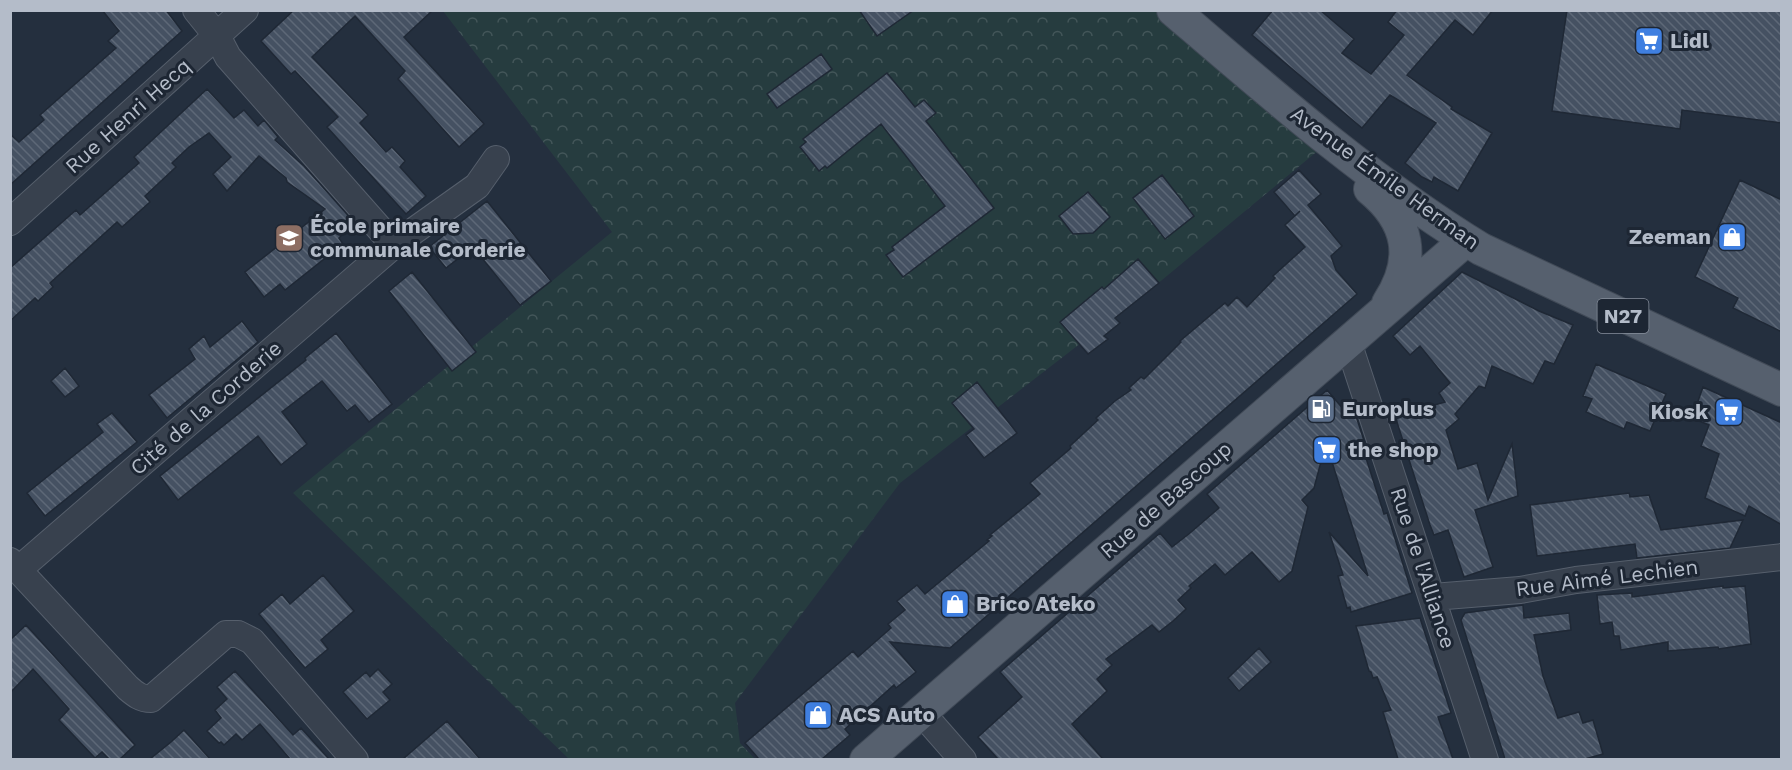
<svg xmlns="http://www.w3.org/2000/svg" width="1792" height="770" font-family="'Work Sans',sans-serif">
<defs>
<pattern id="forest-crowns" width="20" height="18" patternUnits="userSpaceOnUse" patternTransform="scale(1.5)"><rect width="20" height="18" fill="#263c3f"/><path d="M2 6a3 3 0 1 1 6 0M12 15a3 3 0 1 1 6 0" fill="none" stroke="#435659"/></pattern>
<pattern id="building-back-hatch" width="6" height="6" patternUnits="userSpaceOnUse" patternTransform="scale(1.5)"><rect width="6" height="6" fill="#455162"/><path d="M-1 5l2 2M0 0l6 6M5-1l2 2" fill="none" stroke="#5d6877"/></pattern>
</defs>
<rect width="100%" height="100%" fill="#242f3e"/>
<path fill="url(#forest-crowns)" d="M443 11H1173L1320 149 1156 285 900 483 735 703 740 743 755 759H569L293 493 612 232Z"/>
<path fill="url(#building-back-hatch)" stroke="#1f2835" stroke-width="1.5" d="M102 10H166L182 31 10 185V134L19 142 44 120 40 115 116 48 108 41 119 31Z
M294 10H433L404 37 484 124 459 147 398 79 405 71 355 16 312 57 368 115 360 123 386 152 392 147 405 161 400 167 426 196 406 214 327 127 338 117 295 71 291 74 261 41Z
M859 10H914L877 36Z
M1273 10H1320L1354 39 1342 53 1371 74 1404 35 1388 22 1397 10H1493L1473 35 1455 20 1407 75 1452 107 1451 109 1492 133 1458 191 1434 177 1432 182 1422 177 1405 163 1436 123 1390 95 1362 128 1252 35Z
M1567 10H1782V123L1682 110 1680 129 1552 111Z
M821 54 832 69 777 108 767 94Z
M887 73 915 107 924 100 936 113 926 121 994 208 903 277 886 255 894 250 892 247 945 206 881 124 827 168 825 166 819 171 800 147 806 142 803 139Z
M207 89 234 118 244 110 258 126 264 120 278 137 275 140 304 166 354 222 339 238 343 244 285 290 280 284 264 297 245 272 325 209 287 182 286 178 259 156 227 191 213 174 231 157 209 133 189 147 172 163 176 167 145 196 150 202 122 227 117 222 50 283 53 287 38 301 35 298 10 321V268L76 210 80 215 139 163 134 157Z
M1299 170 1321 194 1308 205 1342 246 1331 256 1336 270 1357 294 950 648 890 642 916 672 896 688 894 685 845 729 850 735 822 759H759L745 743 853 651 858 657 891 628 888 624 905 610 897 601 917 585 925 594 989 541 987 540 992 536 990 535 1040 494 1030 483 1071 448 1070 446 1098 420 1096 418 1115 401 1131 390 1129 388 1141 377 1144 379 1181 342 1180 341 1225 303 1228 306 1237 297 1247 307 1275 278 1273 276 1305 247 1285 225 1300 211 1295 216 1274 192Z
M1162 175 1194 216 1165 239 1133 198Z
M1740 180 1782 200V332L1733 308 1738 298 1695 277Z
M1088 192 1110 217 1093 233 1073 234 1059 216Z
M487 201 551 281 520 305 473 247 446 268 429 247Z
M1138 259 1159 283 1115 318 1120 323 1104 336 1108 339 1088 354 1060 322 1102 287 1104 289Z
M412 272 476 352 452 371 389 291Z
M1462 272 1539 311 1573 325 1554 364 1545 361 1533 384 1492 366 1485 388 1479 386 1455 414 1459 419 1446 430 1458 469 1477 463 1488 500 1512 444 1518 496 1475 510 1493 567 1464 577 1448 530 1434 535 1430 525 1395 416 1445 402 1439 393 1450 383 1420 346 1410 355 1393 336Z
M242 321 258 342 167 418 149 395 195 359 189 349 204 336 210 347Z
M336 333 392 404 369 422 355 405 347 411 322 381 282 412 307 444 281 465 258 436 178 500 160 476 306 360 305 358Z
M1596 364 1666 394 1650 431 1627 422 1624 429 1586 412 1592 399 1583 396Z
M65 368 79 386 65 397 51 381Z
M977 382 1017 433 984 458 966 435 974 429 952 403Z
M1703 387 1782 423V525L1749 506 1745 516 1705 498 1719 454 1701 446 1709 425 1692 418Z
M1327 390 1351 418 1356 416 1369 456 1366 458 1384 514 1387 513 1412 593 1351 612 1350 607 1347 608 1338 576 1343 575 1329 532 1368 576 1326 443 1314 488 1302 500 1308 507 1292 571 1279 582 1252 552 1225 575 1215 564 1189 586 1191 588 1178 600 1186 609 1173 621 1159 632 1152 625 1106 659 1112 665 1097 679 1107 691 1072 724 1103 759H998L978 737 1022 697 1000 672 1160 533 1172 547 1190 533 1219 508 1207 494Z
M112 413 137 442 45 516 27 493 103 432 97 424Z
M1629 493 1630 497 1649 495 1661 530 1743 520 1730 548 1637 558 1635 544 1537 556 1530 505Z
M323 575 354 611 321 640 328 649 305 668 259 614 282 594 290 604Z
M1723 586V588L1745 586 1751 644 1719 649 1718 647 1668 651V642L1621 650 1619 636H1614L1612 622 1600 624 1597 595 1632 593V597Z
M1523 605 1524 618 1569 613 1571 630 1534 635 1543 676 1558 718 1579 712 1583 723 1593 720 1603 754 1585 759H1505L1461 620 1465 613Z
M1420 618 1451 713 1438 717 1453 759H1398L1383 712 1391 710 1377 677 1373 678 1371 672 1369 671 1356 626Z
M26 625 135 745 120 759H109L102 752 95 758 59 720 69 709 33 669 10 693V640Z
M1259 648 1271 662 1239 691 1228 678Z
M378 669 392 684 383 692 390 700 367 719 343 692 366 672 370 677Z
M235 671 293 735 301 728 329 759H290L260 724 242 740 236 734 224 745 221 742 219 743 207 731 221 718 215 710 227 699 217 687Z
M447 721 480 759H403Z
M184 730 210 759H150L171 742Z"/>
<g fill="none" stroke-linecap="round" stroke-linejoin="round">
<g stroke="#565f6c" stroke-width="28">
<path id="minor" d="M196 10 217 36 228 57 394 245
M10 222 245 10
M1348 342 1485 760
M10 561 128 688C135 694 141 699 151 699L226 634H238L252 641 355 760
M18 570 394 245 477 186 496 159
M1433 597 1520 590 1576 580 1782 557
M921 712 963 760"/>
</g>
<g stroke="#414a57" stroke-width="34">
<path id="major" d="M1173 10C1271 94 1370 181 1481 249L1782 390
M1370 189C1409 221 1417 259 1388 303
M866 760 1466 240"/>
</g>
<use href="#minor" stroke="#38414e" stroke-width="26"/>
<use href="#major" stroke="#56606e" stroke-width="32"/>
</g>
<defs>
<g id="supermarket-square" transform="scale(1.5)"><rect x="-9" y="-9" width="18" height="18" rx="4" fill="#3f7fe0" stroke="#1d2633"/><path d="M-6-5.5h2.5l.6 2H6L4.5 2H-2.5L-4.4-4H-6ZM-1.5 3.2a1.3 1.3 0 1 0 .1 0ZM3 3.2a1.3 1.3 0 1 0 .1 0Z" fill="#fff"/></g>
<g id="shop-square" transform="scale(1.5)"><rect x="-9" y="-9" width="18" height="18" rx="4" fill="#3f7fe0" stroke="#1d2633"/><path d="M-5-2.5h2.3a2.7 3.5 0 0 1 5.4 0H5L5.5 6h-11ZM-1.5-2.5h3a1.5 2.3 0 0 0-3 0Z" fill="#fff"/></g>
<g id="school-square" transform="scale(1.5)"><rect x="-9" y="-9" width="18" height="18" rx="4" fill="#8d6e63" stroke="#1d2633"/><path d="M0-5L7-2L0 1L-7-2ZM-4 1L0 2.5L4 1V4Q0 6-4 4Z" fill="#fff"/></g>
<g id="fuel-square" transform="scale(1.5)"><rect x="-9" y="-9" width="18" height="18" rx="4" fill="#5c6f8a" stroke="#1d2633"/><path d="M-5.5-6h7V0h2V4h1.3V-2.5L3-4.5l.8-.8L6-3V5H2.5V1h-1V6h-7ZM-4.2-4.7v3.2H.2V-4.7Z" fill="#fff"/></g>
</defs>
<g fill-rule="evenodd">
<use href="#supermarket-square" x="1649" y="41"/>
<use href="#shop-square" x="1732" y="237"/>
<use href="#school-square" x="289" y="238"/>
<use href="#fuel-square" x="1321" y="409"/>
<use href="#supermarket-square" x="1729" y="412"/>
<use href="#supermarket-square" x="1327" y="450"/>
<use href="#shop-square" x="955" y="604"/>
<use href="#shop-square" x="818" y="715"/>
</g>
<g text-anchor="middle" stroke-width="6" stroke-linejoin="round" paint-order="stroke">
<rect fill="#1d2633" stroke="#878f9c" stroke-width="1.5" x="1597.5" y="299" width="51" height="34" rx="4.5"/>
<g font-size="20" font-weight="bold" fill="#b4bcc9">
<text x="1623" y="323">N27</text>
</g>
<g font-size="21" font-weight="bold" fill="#b4bcc9" stroke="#1d2633" text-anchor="start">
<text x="1670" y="48">Lidl</text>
<text x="310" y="233">École primaire<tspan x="310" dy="24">communale Corderie</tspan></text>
<text x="1711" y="244" text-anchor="end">Zeeman</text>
<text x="1342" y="416">Europlus</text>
<text x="1708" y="419" text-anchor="end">Kiosk</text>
<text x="1348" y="457">the shop</text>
<text x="976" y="611">Brico Ateko</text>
<text x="839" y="722">ACS Auto</text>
</g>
<g font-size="21" fill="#b4bcc9" stroke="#1d2633">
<text transform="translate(128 116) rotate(-42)" y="7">Rue Henri Hecq</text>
<text transform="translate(1385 178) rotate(36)" y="7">Avenue Émile Herman</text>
<text transform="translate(206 408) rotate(-41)" y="7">Cité de la Corderie</text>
<text transform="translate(1166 500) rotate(-41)" y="7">Rue de Bascoup</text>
<text transform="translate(1423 568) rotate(72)" y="7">Rue de l'Alliance</text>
<text transform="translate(1607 578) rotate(-7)" y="7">Rue Aimé Lechien</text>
</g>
</g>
<rect width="1792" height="770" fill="none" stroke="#b4bcc9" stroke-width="24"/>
</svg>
